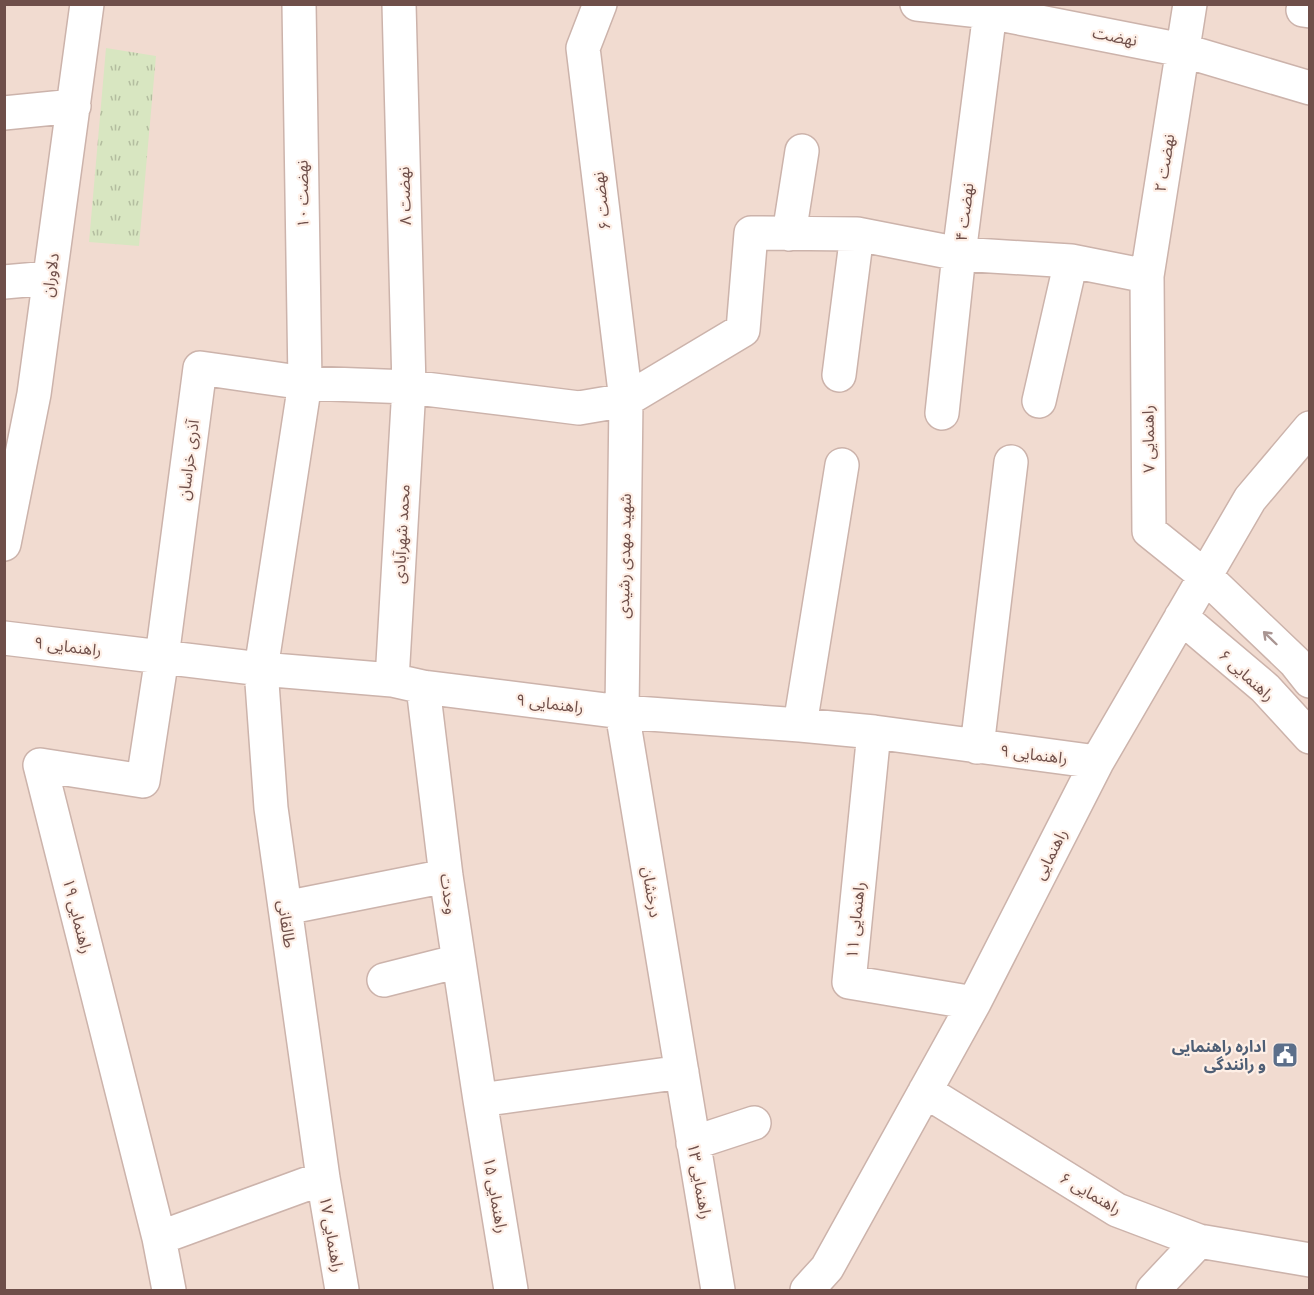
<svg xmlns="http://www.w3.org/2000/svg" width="1314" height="1295" font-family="Poppins,'Noto Sans Arabic',sans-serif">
<defs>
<pattern id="grass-tufts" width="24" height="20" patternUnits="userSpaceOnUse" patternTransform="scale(1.5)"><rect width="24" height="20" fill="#d8e6c1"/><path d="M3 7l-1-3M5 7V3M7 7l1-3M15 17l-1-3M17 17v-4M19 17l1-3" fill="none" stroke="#b3bd9f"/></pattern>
</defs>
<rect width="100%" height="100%" fill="#faebe1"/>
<path fill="#f1dbd0" d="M5 5H1309V1290H5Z"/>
<path fill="url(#grass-tufts)" d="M106 48 156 56 139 246 89 242Z"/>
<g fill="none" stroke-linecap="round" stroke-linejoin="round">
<g stroke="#ccb3ab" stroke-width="36">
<path id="minor" d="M299 4 305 383 261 669 271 808 323 1178 342 1290
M600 4 583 48 626 400 622 712 718 1290
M917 4 989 12 1182 50 1310 88
M1190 4 1147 276 1149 531 1205 576 1295 662 1310 681
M1303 10 1310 11
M4 113 74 106
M789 234 802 151
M4 282 49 278
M839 375 857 234
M1039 401 1071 261
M942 413 959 254 991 4
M4 544 34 394 87 4
M1181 617 1265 688 1310 737
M4 638 261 669 392 680 423 687 622 712 800 725 874 732 1097 762
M392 680 409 387 399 4
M423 687 446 876 480 1100 511 1290
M800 725 842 465
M874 732 849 982 974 1003
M977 747 1011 462
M285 908 446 876
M384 980 459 961
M925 1091 1117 1210 1199 1241 1310 1260
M480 1100 682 1072
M693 1143 754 1123
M159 1238 323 1178
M169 1290 159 1238 40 765 143 781 162 657 200 368 305 383 409 387 579 408 626 400 743 330 751 233 857 234 959 254 1071 261 1147 276
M807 1290 827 1268 974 1003 1097 762 1250 499 1310 428
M1153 1290 1199 1241"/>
</g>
<use href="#minor" stroke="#fff" stroke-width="33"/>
</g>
<defs><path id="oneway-shaft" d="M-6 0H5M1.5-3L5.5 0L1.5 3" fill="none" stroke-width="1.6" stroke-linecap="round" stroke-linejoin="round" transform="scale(1.5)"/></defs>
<use stroke="#a99592" href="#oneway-shaft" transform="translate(1270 638) rotate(-136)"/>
<defs>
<g id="civic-square" transform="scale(1.35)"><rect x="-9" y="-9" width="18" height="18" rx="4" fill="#5c6f8a" stroke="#feefe6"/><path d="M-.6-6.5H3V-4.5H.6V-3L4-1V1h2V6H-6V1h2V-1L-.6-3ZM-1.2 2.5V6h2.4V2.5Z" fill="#fff"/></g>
</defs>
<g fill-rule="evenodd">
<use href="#civic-square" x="1285" y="1055"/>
</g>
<g text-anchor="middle" stroke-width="4.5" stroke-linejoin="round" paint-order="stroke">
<g font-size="16" fill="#6f4f4a" stroke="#feefe6">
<text transform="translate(1115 36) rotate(11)" y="6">نهضت</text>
<text transform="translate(1164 163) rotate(-81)" y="6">نهضت ۲</text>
<text transform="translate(302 194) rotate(-91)" y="6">نهضت ۱۰</text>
<text transform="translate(404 196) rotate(-92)" y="6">نهضت ۸</text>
<text transform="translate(601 201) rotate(-97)" y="6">نهضت ۶</text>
<text transform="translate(964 212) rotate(-83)" y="6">نهضت ۴</text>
<text transform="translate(50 275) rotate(-82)" y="6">دلاوران</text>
<text transform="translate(1148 439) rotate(-91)" y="6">راهنمایی ۷</text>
<text transform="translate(188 460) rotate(-83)" y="6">آذری خراسان</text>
<text transform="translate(401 534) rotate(-87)" y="6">محمد شهرآبادی</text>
<text transform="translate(624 556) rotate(-89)" y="6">شهید مهدی رشیدی</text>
<text transform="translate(68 646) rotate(7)" y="6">راهنمایی ۹</text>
<text transform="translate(1247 675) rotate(42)" y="6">راهنمایی ۶</text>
<text transform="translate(550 703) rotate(7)" y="6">راهنمایی ۹</text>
<text transform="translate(1034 754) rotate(7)" y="6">راهنمایی ۹</text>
<text transform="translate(1050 854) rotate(-63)" y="6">راهنمایی</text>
<text transform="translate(652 892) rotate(81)" y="6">درخشان</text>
<text transform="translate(449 894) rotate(82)" y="6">وحدت</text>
<text transform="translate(78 916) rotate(76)" y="6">راهنمایی ۱۹</text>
<text transform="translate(855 920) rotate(-84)" y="6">راهنمایی ۱۱</text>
<text transform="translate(287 924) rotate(82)" y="6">طالقانی</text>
<text transform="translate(700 1181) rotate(80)" y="6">راهنمایی ۱۳</text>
<text transform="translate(1091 1193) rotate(30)" y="6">راهنمایی ۶</text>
<text transform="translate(496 1195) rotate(80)" y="6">راهنمایی ۱۵</text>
<text transform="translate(332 1234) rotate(80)" y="6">راهنمایی ۱۷</text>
</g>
<g font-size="16" font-weight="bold" fill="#4e5e75" stroke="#feefe6" text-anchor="end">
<text x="1266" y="1052">اداره راهنمایی<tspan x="1266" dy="18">و رانندگی</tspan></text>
</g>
</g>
<rect width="1314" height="1295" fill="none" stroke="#6f4f4a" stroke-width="12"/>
</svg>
